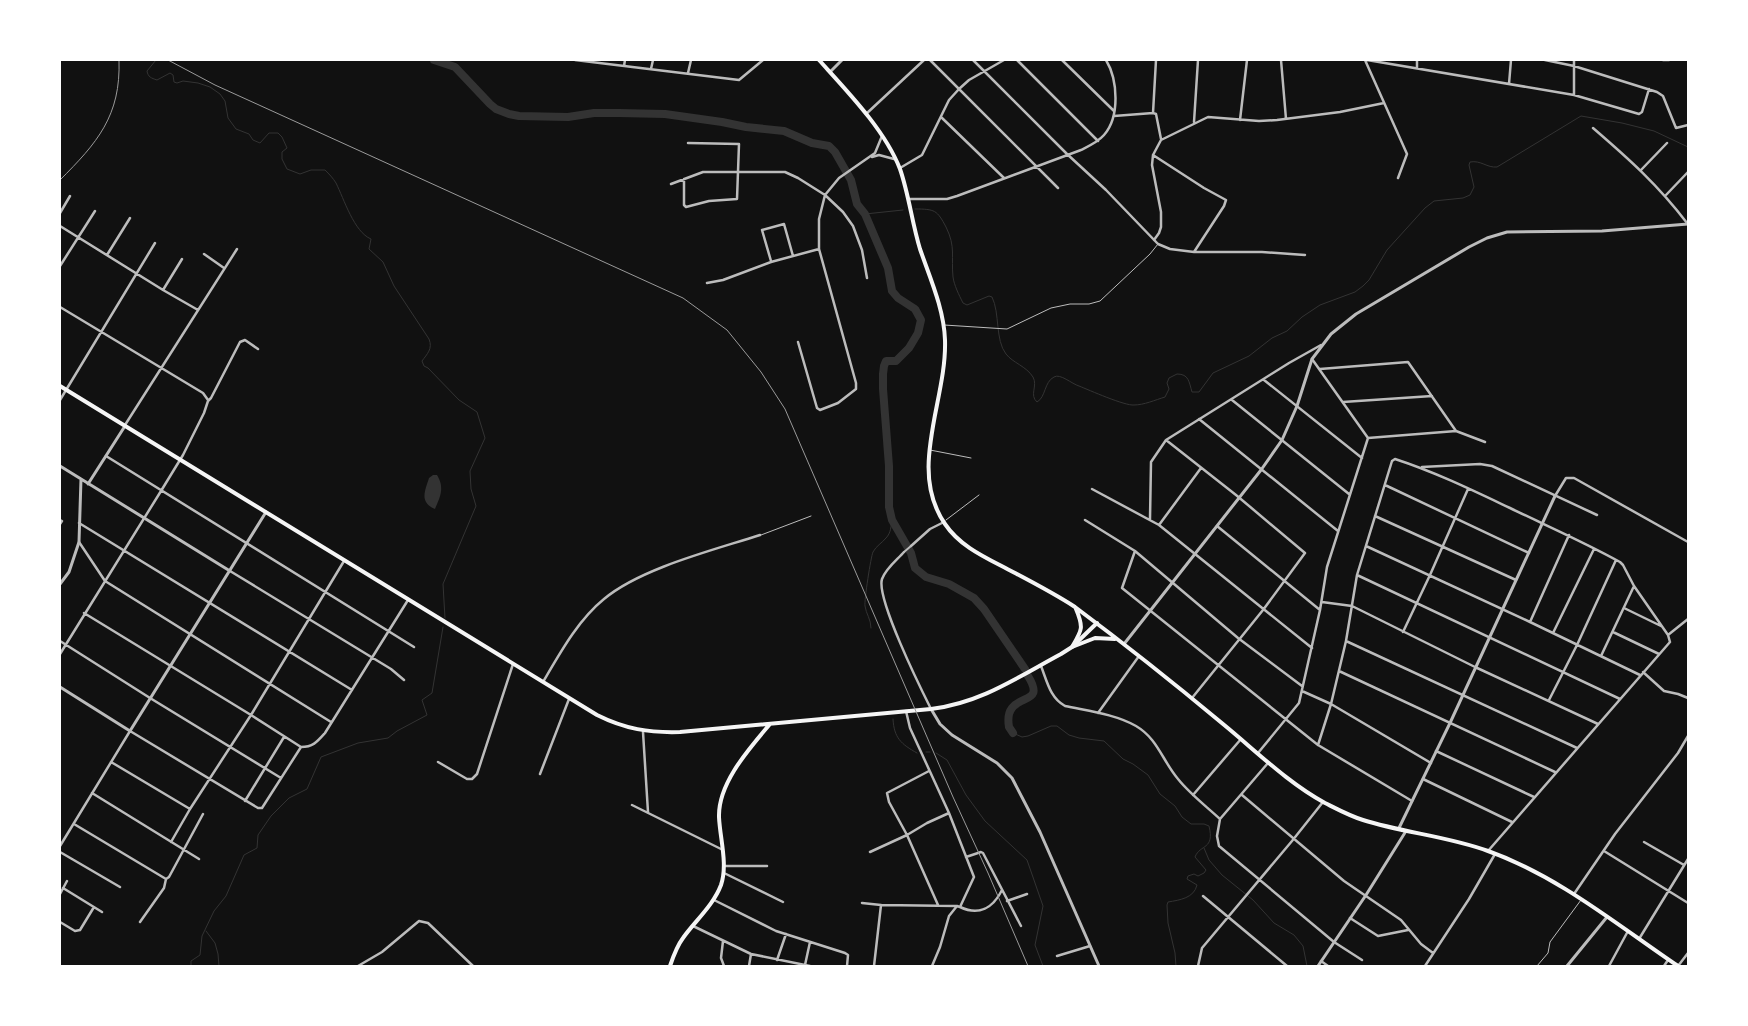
<svg xmlns="http://www.w3.org/2000/svg" width="1748" height="1026" font-family="'Source Sans 3',sans-serif">
<rect width="100%" height="100%" fill="#111"/>
<path fill="#333" d="M433 475H437C445 488 440 497 435 509 419 502 425 491 429 478Z"/>
<g fill="none" stroke-linecap="round" stroke-linejoin="round">
<path stroke="#333" stroke-width="1" d="M156 60 147 71C148 77 151 78 157 80L170 73 173 75 174 82 177 83 183 81 198 83 210 87 220 94 225 101 228 118 236 129 249 134 253 140 260 143 269 133H278L282 137 287 148 282 152V159L287 169 300 174 311 170H325C329 174 333 178 336 183 344 199 354 232 371 239L369 249 383 262 394 286 429 339C433 349 427 354 422 361L424 366 428 368 459 400 477 412 485 438 470 471 471 489 476 506 443 584 445 618
M915 209C935 209 937 210 946 227 956 247 951 257 953 277 954 285 959 295 963 303L967 305 989 296 992 297C1000 313 995 340 1006 354 1013 363 1026 366 1033 377 1038 386 1029 395 1037 402 1046 397 1044 382 1054 377 1060 373 1072 384 1079 386 1089 390 1125 406 1134 405 1144 405 1155 400 1165 397L1169 389 1167 383 1169 378 1177 374C1189 374 1189 382 1192 392H1199L1213 373 1249 356 1272 338 1287 331 1302 317 1320 305 1355 292 1363 286 1369 280 1387 250 1425 208 1434 201 1463 198 1470 195 1474 187 1469 165 1470 162C1481 160 1487 168 1497 167L1581 116 1622 123 1654 131 1688 147
M865 214 903 210
M871 628C871 619 866 614 865 606 864 601 871 556 873 552 876 546 882 543 886 538 891 533 891 526 892 520
M893 719C894 738 901 744 917 753
M1013 733 1022 737 1028 736 1051 726H1057L1069 735 1079 738 1104 741 1123 759 1133 764 1148 775 1160 794 1175 806 1182 817 1191 824H1204L1209 826C1215 850 1200 844 1195 857L1206 870 1204 873 1198 876 1194 874 1188 876 1187 879 1197 885C1194 898 1180 900 1168 902L1167 905 1168 923 1175 953 1176 966
M926 752H930
M936 753 947 760 966 795 985 821 1027 860 1043 906 1035 945 1043 966
M1204 848 1209 860 1222 875 1253 900 1274 923 1294 935 1303 946 1307 966
M206 931 215 943 218 954 219 966
M191 966V961L200 955 202 936 214 911 226 896 244 855 257 848 258 835 271 816 289 798 307 789 321 757 358 743 388 738 397 731 427 715 422 700 432 693 443 627"/>
<path stroke="#333" stroke-width="8" d="M434 60 455 67 490 104 496 109 509 114 519 116 568 117 594 113H619L665 114 722 122 746 127 784 131 812 143 829 146 835 152 851 180 857 204 865 214 888 268 892 291 898 298 915 309 921 320 918 333 909 348 896 361H886L884 366 883 374V389L889 466V507L892 520 911 553 915 568 926 577 949 584 974 598 984 609 1025 669
M1013 733 1009 727C1008 721 1008 713 1012 708 1022 695 1044 702 1028 676"/>
<path stroke="#bcbcbc" stroke-width="1" d="M944 325 1007 329 1051 308 1070 304H1089L1100 301 1150 254 1158 244
M930 450 971 458
M946 520 979 495
M761 535 811 516
M1537 966 1548 953 1550 942 1581 900"/>
<path stroke="#bcbcbc" stroke-width="2" d="M904 552 911 546"/>
<path stroke="#bcbcbc" stroke-width="2.5" d="M575 60 739 80 763 60
M930 60 1058 188
M973 60 1067 154 1106 190 1158 244 1170 249 1194 252H1262L1305 255
M1017 60 1098 141
M1062 60 1114 111
M1281 60 1286 119
M1365 60 1407 154 1398 178
M1367 60 1574 95 1639 114 1642 112 1649 89
M1545 60 1574 66 1657 92 1663 96 1676 128 1688 125
M1574 60V95
M1663 60H1669
M624 66 625 60
M1417 68V60
M651 69 653 60
M688 73 691 60
M1509 84 1511 60
M1153 113 1156 60
M866 114 924 60
M1114 116 1153 113 1156 114 1161 139
M941 117 1004 178
M1240 120 1247 60
M1194 122 1198 60
M1593 128C1629 159 1658 185 1687 223L1688 222
M1153 155 1204 188 1226 200 1224 206 1194 252
M872 157 879 155 894 159
M900 168 922 155 949 100 959 89 969 80 1004 60
M1641 170 1667 143
M684 179V205L686 207 709 201 737 199 739 144 688 143
M671 184 703 172H785L798 178 825 195 843 212 853 226 862 250 867 278
M1666 195 1688 172
M909 199H947L957 196 1081 150C1089 146 1098 142 1104 135 1120 117 1118 80 1106 60
M60 213 70 196
M60 226 163 290 198 310
M1154 240 1159 233 1161 227V212L1152 165 1153 155 1161 140 1208 117 1259 121 1277 120 1340 112 1384 103
M204 254 224 268
M107 255 130 218
M771 261 762 230 784 224 793 256
M60 266 95 211
M707 283 723 280 771 262 819 249
M163 290 182 259
M60 307 203 393 208 400
M798 342 817 408 820 410 838 403 856 389V383L819 249V219L825 195 839 178 875 153 882 136
M1312 359 1368 438
M1320 369 1408 362 1456 431 1485 442
M1264 380 1362 458
M60 400 155 243
M1232 400 1349 494
M1343 402 1432 396
M1199 419 1338 531
M125 425 237 249
M1368 438 1456 431
M1166 440 1236 495 1305 553 1263 610 1192 698
M106 456 414 647
M1422 467 1480 464 1492 466 1597 515
M1385 485 1529 553
M1092 489 1159 525 1312 648
M1555 496 1566 478H1574L1688 542
M1375 516 1516 580
M1150 519 1151 462 1166 440 1289 363 1321 345
M60 520 62 521 60 524
M1085 520 1135 551 1238 638 1302 686
M79 523 352 690
M1159 525 1201 468
M1217 526 1320 610
M79 542 105 581 331 722
M911 546 930 529 944 522
M1366 546 1530 622 1640 675
M1135 551 1122 588 1318 745 1412 801
M904 552C897 560 886 568 882 579 876 598 920 687 931 709
M230 571 391 669 404 680
M1357 575 1620 699
M1322 602 1352 606 1475 667 1598 724
M1624 608 1661 626
M84 613 251 715 301 747C313 747 317 742 325 733L408 600
M1530 622 1569 535
M1403 632 1430 575 1468 489
M1613 632 1659 654
M1553 633 1594 549
M1668 635 1688 619
M60 641 150 698 281 778
M1346 641 1577 748
M60 654 161 491 183 455 204 413 208 401 211 398 240 342 245 340 258 349
M1601 656 1634 586
M1041 666C1047 681 1050 698 1065 706 1088 711 1115 714 1136 726 1158 739 1162 760 1178 779 1190 794 1206 806 1220 819
M1339 671 1555 772
M1643 672 1664 691 1678 694 1688 698
M543 682C560 653 578 620 604 599 641 568 714 550 760 535
M1302 691 1331 704 1431 763
M1549 700 1577 645 1616 560
M906 711 910 728 949 813 974 877 960 907 957 906 949 916 940 947 932 966
M1098 713 1139 656
M643 732 648 812
M1318 745 1331 704 1346 641 1357 575 1392 461 1395 459C1435 472 1472 490 1510 508 1547 526 1584 542 1620 562L1623 565 1634 586 1668 635 1670 642 1488 851
M1436 751 1534 797
M1258 753 1299 703 1320 610 1327 567 1368 438
M111 762 190 809
M438 762 467 779H472L477 774 513 664
M929 771 887 793 889 802 907 835 938 905
M540 774 569 699
M1423 779 1512 822
M92 793 199 859
M1193 795 1241 739
M1242 795 1344 881 1401 920 1421 944 1433 953
M245 801 284 737
M632 805 723 850
M1220 819 1217 836 1219 846 1334 942 1362 960
M1220 819 1268 763
M74 824 166 879 169 877 203 814
M171 842 190 809 251 715 344 561
M1644 842 1684 865
M60 846 130 731 258 808H262L301 747
M1604 851 1688 903
M60 852 120 887
M870 852 907 835 927 823 949 813
M966 857 981 852 983 853 1021 926
M724 866H767
M724 873 783 902
M63 888 102 912
M60 894 67 881
M1574 894 1615 834 1678 753 1688 736
M1203 896 1287 966
M714 900 776 931 845 953 848 955 847 966
M1007 901 1027 894
M862 903 881 905 957 906
M960 907C979 916 993 908 1002 890
M1350 918 1378 936 1408 930
M60 922 75 931 80 930 94 907
M140 922 164 888 166 879
M693 926 751 954 810 966
M1639 939 1688 859
M723 941 721 958 724 966
M1057 956 1090 946
M777 960 786 934
M1321 961 1328 966
M805 965 810 942
M358 966 382 952 419 921 428 923 473 966
M749 966 751 954
M874 966 881 905
M1198 966 1202 948 1292 841 1323 802
M1425 966 1469 899 1495 854
M1609 966 1628 931
M1664 966 1668 960
M1678 966 1688 953"/>
<path stroke="#bcbcbc" stroke-width="3" d="M830 72 842 60
M60 466 230 571
M88 484 125 426
M60 584 69 572 79 542 81 479
M1124 644 1261 470 1282 440 1297 406 1312 359 1331 334 1356 314 1469 247 1487 238 1507 232 1602 231 1688 224
M60 687 130 731 266 512
M931 709 940 724 952 735 997 763 1012 778 1040 832 1099 966
M1399 828 1450 723 1555 496
M1318 966 1366 895 1406 831
M1567 966 1607 917"/>
<path stroke="#f5f5f5" stroke-width="4" d="M60 386 597 715C625 729 649 733 680 732L931 709C981 703 1018 677 1061 654L1072 647 1097 623
M670 966C673 957 677 946 683 938 695 921 713 906 721 885 728 864 720 839 719 817 718 783 749 749 770 724"/>
<path stroke="#f5f5f5" stroke-width="4" d="M819 60C847 91 885 130 900 169 909 195 912 223 920 249 930 278 944 309 945 340 947 401 907 469 945 524 961 548 989 559 1013 572 1034 583 1055 594 1075 607 1126 645 1175 684 1223 724 1256 751 1288 783 1325 803 1337 809 1350 816 1363 820 1404 833 1447 836 1488 851 1558 876 1616 924 1678 966
M1072 647 1095 638 1115 639
M1072 647C1082 630 1084 628 1076 609"/>
<path stroke="#9a9a9a" stroke-width="1" d="M168 60 215 85 683 298 727 330 761 372 785 409 953 797 988 873 1028 966
M60 180C97 143 121 116 119 60"/>
</g>
<rect width="1748" height="1026" fill="none" stroke="#ffffff" stroke-width="122"/>
</svg>
